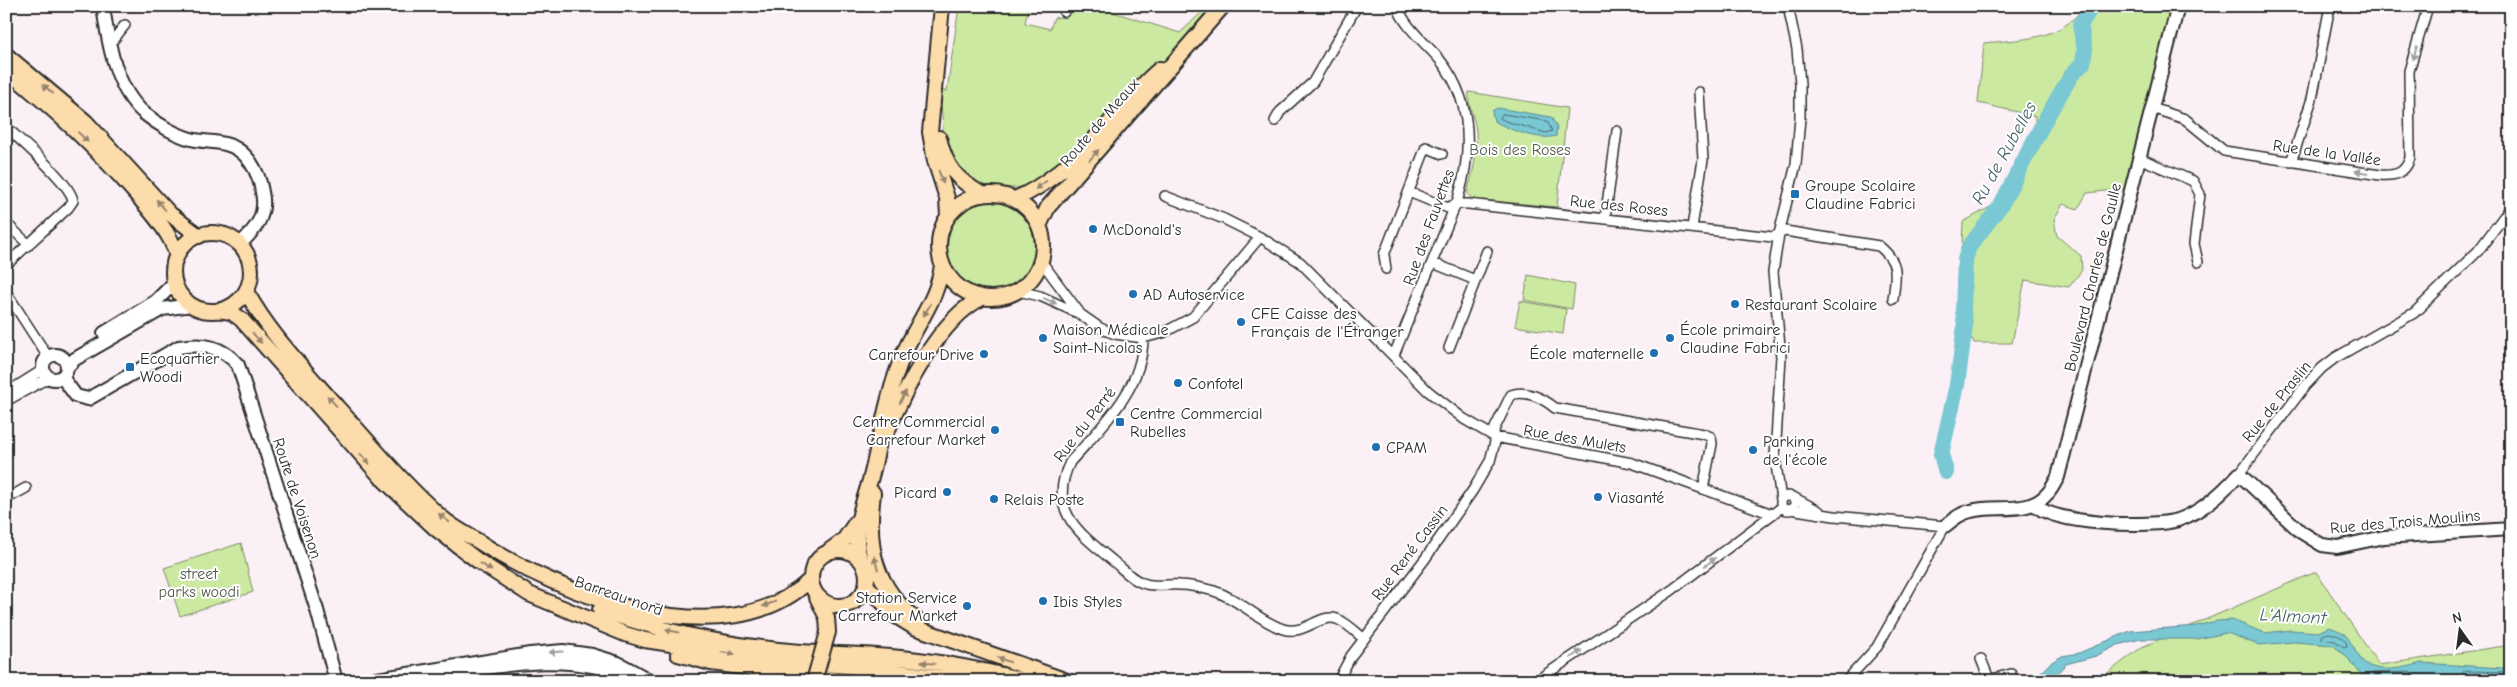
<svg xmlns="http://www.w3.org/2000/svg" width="2517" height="687" font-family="'Comic Neue',sans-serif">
<rect width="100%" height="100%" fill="#faf0f5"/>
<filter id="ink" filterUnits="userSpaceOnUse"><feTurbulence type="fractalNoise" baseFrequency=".02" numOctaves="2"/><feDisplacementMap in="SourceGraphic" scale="10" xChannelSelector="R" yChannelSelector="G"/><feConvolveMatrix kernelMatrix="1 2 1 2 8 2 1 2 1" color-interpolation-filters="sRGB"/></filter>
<g filter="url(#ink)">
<path fill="#cce9a1" stroke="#7c8a66" d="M959 6H1029L1025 23 1050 29 1054 18 1067 16 1071 6H1094L1180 33 1206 8 1212 13 1168 58 1155 67 1100 125 1050 170 1028 186 1015 188 981 185 966 178 952 161 944 140 940 91H947Z
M2084 6H2171L2124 189 2087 193 2078 209 2063 204 2054 219 2057 236 2081 256 2082 270 2069 287 2025 280 2012 343H1974L1959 318 1963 222 1992 206 2035 129V116L1978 103 1984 43C2020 39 2062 41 2084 6Z
M1469 92 1567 108 1557 207 1472 199 1467 193C1473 172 1478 153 1476 131 1475 118 1467 105 1469 92Z
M945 246a46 46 0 1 1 92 0a46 46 0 1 1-92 0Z
M1528 275 1575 285 1572 309 1524 300Z
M1520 301 1566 309 1563 334 1515 326Z
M241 543 253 592 180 616 164 568Z
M2316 572 2379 665 2511 645V681H2097L2142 647Z"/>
<path fill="#79c8d4" stroke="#5a8990" d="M1497 108 1551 117 1557 127 1556 136C1539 141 1510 130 1494 121L1492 111Z
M2232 620 2265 633 2291 630 2318 632 2329 627C2352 634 2347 640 2360 658 2373 676 2403 668 2421 663L2503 668 2511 667V678L2474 681 2430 677 2367 681 2345 655 2333 645 2294 642 2259 645 2227 633 2197 639H2140L2118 645 2096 656 2066 664 2050 681H2037L2038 675 2050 663 2062 656 2079 653 2130 631 2196 626 2217 621Z"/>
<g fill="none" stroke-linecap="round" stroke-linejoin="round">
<path stroke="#4a6a6f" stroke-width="1" d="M1503 114 1547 121 1552 131 1546 133 1505 121 1500 118Z
M2329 633C2337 635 2346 637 2347 646L2344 647 2335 641 2322 639V636Z
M2371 681 2372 673 2410 672 2412 674 2411 681
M2464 681 2462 674 2464 671 2511 672"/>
<path stroke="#79c8d4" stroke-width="16" d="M1946 472 1941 454 1957 385 1965 326 1963 310 1965 260 1969 247 2001 205 2046 118 2072 74 2083 63 2085 49 2080 25 2092 6"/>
<g stroke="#2b2b2b" stroke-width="12">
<path id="street" d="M1064 12 1065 6
M110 44 125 25
M2152 108 2185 119 2224 151 2380 175C2395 176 2405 174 2410 158L2409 71 2428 6
M1275 121 1280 112 1313 82 1357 6
M6 127C21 141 71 183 73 201L68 208 6 265
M2139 158 2193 181 2200 194 2194 244 2198 262
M2291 162 2312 99 2330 6
M1409 192 1448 208 1455 204H1468L1773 237 1785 231 1879 246C1900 263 1896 274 1893 299
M1165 196 1224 219 1260 237 1300 262 1428 391 1464 419 1495 437 1632 463 1772 514
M1605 219 1617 131
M6 223 29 245
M1692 227 1703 160 1699 92
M1041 261 1079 312
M1433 263 1475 280
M1386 269 1384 255 1426 147 1442 154
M1018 291 1040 296 1080 314 1100 328 1115 334 1143 338 1163 333 1193 317 1260 237
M6 292 48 357
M1143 338C1143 389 1102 426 1070 462 1047 510 1078 532 1113 561 1123 569 1133 581 1146 584 1157 587 1170 584 1180 585 1191 585 1203 588 1214 591 1240 599 1258 621 1283 629 1305 636 1319 613 1337 619 1347 623 1356 632 1364 639
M1449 348 1487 251
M1394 355 1458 199C1472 152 1473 101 1440 60 1425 42 1406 29 1397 6
M6 393 44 369
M6 401 50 377
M2239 474 2305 386 2322 368 2335 358 2414 313 2478 251 2511 207
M1781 503a7 7 0 1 1 14 0a7 7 0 1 1-14 0Z
M1793 497 1819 511
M6 499 26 488
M1781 500 1775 457 1781 357 1773 272 1779 234 1796 164 1800 118V84L1797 49 1788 6
M1790 509 1834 516 1945 526 1877 647 1846 681
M1981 659 1989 679
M1338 681 1351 656 1425 559 1473 490 1490 461 1495 442 1494 430 1511 395C1526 389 1544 399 1555 408L1704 434 1711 437 1712 444 1703 489
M1536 681 1672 590 1782 507
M1985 681 2011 674"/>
</g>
<g stroke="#2b2b2b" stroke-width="16">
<path id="secondary" d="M103 6C108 42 115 89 145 114 157 124 176 135 191 139 202 142 214 141 225 144 247 149 259 172 262 192 267 215 256 229 240 244
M104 333 156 301 175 282
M43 367a12 12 0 1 1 24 0a12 12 0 1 1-24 0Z
M67 367 75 359 162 309 192 305
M62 377 76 396 88 399 179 347C203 343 222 346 238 365L317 610 336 681
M2034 504C2053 525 2151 528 2178 520 2202 512 2222 493 2239 474L2301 532 2322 545 2337 547 2384 537 2511 529
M1945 526C1954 519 1961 513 1971 511 1997 504 2029 516 2048 493 2052 489 2055 482 2058 477L2178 6
M435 677C499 666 570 649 631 679
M365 681 530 654 563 651 592 655 618 663 651 681"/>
</g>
<g stroke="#2b2b2b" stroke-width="18">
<path id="primary" d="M942 6 930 132 935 161 947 198 948 216
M6 55 86 122 170 214 199 236
M6 70C54 108 97 149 137 195 152 213 171 233 177 256
M939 138C946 168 956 179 983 195
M939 246a52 52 0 1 1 104 0a52 52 0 1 1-104 0Z
M1015 199C1049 185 1080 155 1105 128 1123 108 1138 87 1160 69
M1039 226 1048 207 1223 6
M173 272a39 39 0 1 1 78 0a39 39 0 1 1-78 0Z
M246 291C270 335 305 370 337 407 371 444 403 484 441 517 451 526 464 533 476 540 560 595 724 661 810 580
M219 310 231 312 241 319 383 479 435 528 478 561 529 594 625 634 645 640 762 658 868 668 967 681
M886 434C903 393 940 317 982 298
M873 493C866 547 874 587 919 622
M811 578a28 28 0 1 1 56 0a28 28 0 1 1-56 0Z
M829 551 844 540 857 521
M861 561C849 529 866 500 873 469 882 430 888 392 903 355 916 324 938 299 942 265
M866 585 896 616 914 627 1067 681
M817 597 827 618 828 632
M600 610C664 632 733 647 801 652 826 654 852 654 877 656 927 659 979 669 1027 681
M678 654 711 663 844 681"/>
</g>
<use href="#street" stroke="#fff" stroke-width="9"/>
<use href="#secondary" stroke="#fff" stroke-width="12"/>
<use href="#primary" stroke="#fddcac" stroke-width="14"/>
<g stroke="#2b2b2b" stroke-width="18" stroke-linecap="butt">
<path id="primary-bridge" d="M814 681 828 632"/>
</g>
<use href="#primary-bridge" stroke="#fddcac" stroke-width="14"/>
</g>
<defs><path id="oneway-solid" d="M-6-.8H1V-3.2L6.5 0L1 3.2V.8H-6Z" transform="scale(1.25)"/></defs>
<g fill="#a0a0a0">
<use href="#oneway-solid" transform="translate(2415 53) rotate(106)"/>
<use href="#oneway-solid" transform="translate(2362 172) rotate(-172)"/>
<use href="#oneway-solid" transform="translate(1050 301) rotate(24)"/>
<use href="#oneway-solid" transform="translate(1710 562) rotate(-37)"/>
<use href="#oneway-solid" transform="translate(556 652) rotate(177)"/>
<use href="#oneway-solid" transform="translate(1576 654) rotate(-33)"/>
</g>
<g fill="#94846c">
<use href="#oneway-solid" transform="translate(48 89) rotate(-139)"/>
<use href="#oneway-solid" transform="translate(83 137) rotate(44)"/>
<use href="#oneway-solid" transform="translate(1094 155) rotate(-49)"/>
<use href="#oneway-solid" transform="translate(941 177) rotate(70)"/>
<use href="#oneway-solid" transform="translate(1041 185) rotate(143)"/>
<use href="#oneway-solid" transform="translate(161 205) rotate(-131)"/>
<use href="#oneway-solid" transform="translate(927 310) rotate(121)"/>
<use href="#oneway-solid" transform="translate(257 338) rotate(48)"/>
<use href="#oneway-solid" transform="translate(903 397) rotate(-63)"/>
<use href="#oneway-solid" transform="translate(332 401) rotate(-132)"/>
<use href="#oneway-solid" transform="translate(365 459) rotate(48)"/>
<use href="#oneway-solid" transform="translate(444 518) rotate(-142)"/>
<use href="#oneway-solid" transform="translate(876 563) rotate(-105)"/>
<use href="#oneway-solid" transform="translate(486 567) rotate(32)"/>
<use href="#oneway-solid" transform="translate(769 604) rotate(159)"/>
<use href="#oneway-solid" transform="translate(672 631) rotate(-168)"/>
<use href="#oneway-solid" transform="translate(728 653) rotate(8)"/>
<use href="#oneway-solid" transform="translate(1004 660) rotate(-159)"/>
<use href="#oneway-solid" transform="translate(928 663) rotate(-172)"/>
</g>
</g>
<g fill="#1f6fb2" stroke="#fff" stroke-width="2">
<rect x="1790" y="189" width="10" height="10" rx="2.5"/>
<circle cx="1093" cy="229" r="5"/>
<circle cx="1133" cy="294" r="5"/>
<circle cx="1735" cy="304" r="5"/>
<circle cx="1241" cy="322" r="5"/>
<circle cx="1043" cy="338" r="5"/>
<circle cx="1670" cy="338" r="5"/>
<circle cx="1654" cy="353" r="5"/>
<circle cx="984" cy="354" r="5"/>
<rect x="125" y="362" width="10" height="10" rx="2.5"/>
<circle cx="1178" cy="383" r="5"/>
<rect x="1115" y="417" width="10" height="10" rx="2.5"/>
<circle cx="995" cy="430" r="5"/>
<circle cx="1376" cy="447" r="5"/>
<circle cx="1753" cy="450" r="5"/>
<circle cx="947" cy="492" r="5"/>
<circle cx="1598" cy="497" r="5"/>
<circle cx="994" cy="499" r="5"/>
<circle cx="1043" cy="601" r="5"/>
<circle cx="967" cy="606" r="5"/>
</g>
<g text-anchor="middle" stroke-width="4" stroke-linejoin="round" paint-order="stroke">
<g font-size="16" fill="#2b2b2b" stroke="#fff">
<text transform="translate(1099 122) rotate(-49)" y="6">Route de Meaux</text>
<text transform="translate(2327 152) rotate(8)" y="6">Rue de la Vallée</text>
<text transform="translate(1619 205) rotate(6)" y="6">Rue des Roses</text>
<text transform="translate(1428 227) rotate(-70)" y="6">Rue des Fauvettes</text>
<text transform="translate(2092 277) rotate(-76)" y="6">Boulevard Charles de Gaulle</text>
<text transform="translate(2276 401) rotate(-51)" y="6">Rue de Praslin</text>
<text transform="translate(1084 424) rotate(-52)" y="6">Rue du Perré</text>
<text transform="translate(1575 438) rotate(10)" y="6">Rue des Mulets</text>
<text transform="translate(298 498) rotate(72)" y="6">Route de Voisenon</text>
<text transform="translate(2405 521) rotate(-5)" y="6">Rue des Trois Moulins</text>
<text transform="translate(1409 552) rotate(-53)" y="6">Rue René Cassin</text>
<text transform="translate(619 595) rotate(19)" y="6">Barreau nord</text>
</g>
<g font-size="16" fill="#535a48" stroke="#fff">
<text x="1520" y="155">Bois des Roses</text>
<text x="199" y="579">street<tspan x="199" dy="18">parks woodi</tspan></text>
</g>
<g font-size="16" fill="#2b2b2b" stroke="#fff" text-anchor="start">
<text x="1805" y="191">Groupe Scolaire<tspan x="1805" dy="18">Claudine Fabrici</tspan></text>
<text x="1103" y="235">McDonald's</text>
<text x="1143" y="300">AD Autoservice</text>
<text x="1745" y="310">Restaurant Scolaire</text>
<text x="1251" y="319">CFE Caisse des<tspan x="1251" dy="18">Français de l'Étranger</tspan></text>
<text x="1053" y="335">Maison Médicale<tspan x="1053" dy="18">Saint-Nicolas</tspan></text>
<text x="1680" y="335">École primaire<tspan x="1680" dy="18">Claudine Fabrici</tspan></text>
<text x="1644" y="359" text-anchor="end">École maternelle</text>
<text x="974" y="360" text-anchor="end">Carrefour Drive</text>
<text x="140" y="364">Ecoquartier<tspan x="140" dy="18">Woodi</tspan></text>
<text x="1188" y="389">Confotel</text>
<text x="1130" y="419">Centre Commercial<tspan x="1130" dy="18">Rubelles</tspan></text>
<text x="985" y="427" text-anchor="end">Centre Commercial<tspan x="985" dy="18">Carrefour Market</tspan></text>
<text x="1763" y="447">Parking<tspan x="1763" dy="18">de l'école</tspan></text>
<text x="1386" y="453">CPAM</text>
<text x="937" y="498" text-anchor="end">Picard</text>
<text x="1608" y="503">Viasanté</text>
<text x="1004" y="505">Relais Poste</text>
<text x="957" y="603" text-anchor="end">Station Service<tspan x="957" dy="18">Carrefour Market</tspan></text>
<text x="1053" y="607">Ibis Styles</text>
</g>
<g font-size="18" font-style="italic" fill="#466266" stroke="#fff">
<text transform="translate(2004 153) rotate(-61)" y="6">Ru de Rubelles</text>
<text transform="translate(2293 616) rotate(3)" y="6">L'Almont</text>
</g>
</g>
<rect width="2517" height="687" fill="none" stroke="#fff" stroke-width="25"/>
<rect x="12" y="12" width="2492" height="662" fill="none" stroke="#2b2b2b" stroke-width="2" filter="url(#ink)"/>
<g transform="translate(2460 630) rotate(346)" stroke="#ffffff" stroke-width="4" paint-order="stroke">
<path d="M0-4L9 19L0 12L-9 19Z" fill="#2b2b2b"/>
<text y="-8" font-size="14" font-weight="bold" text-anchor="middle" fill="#2b2b2b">N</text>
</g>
</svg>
